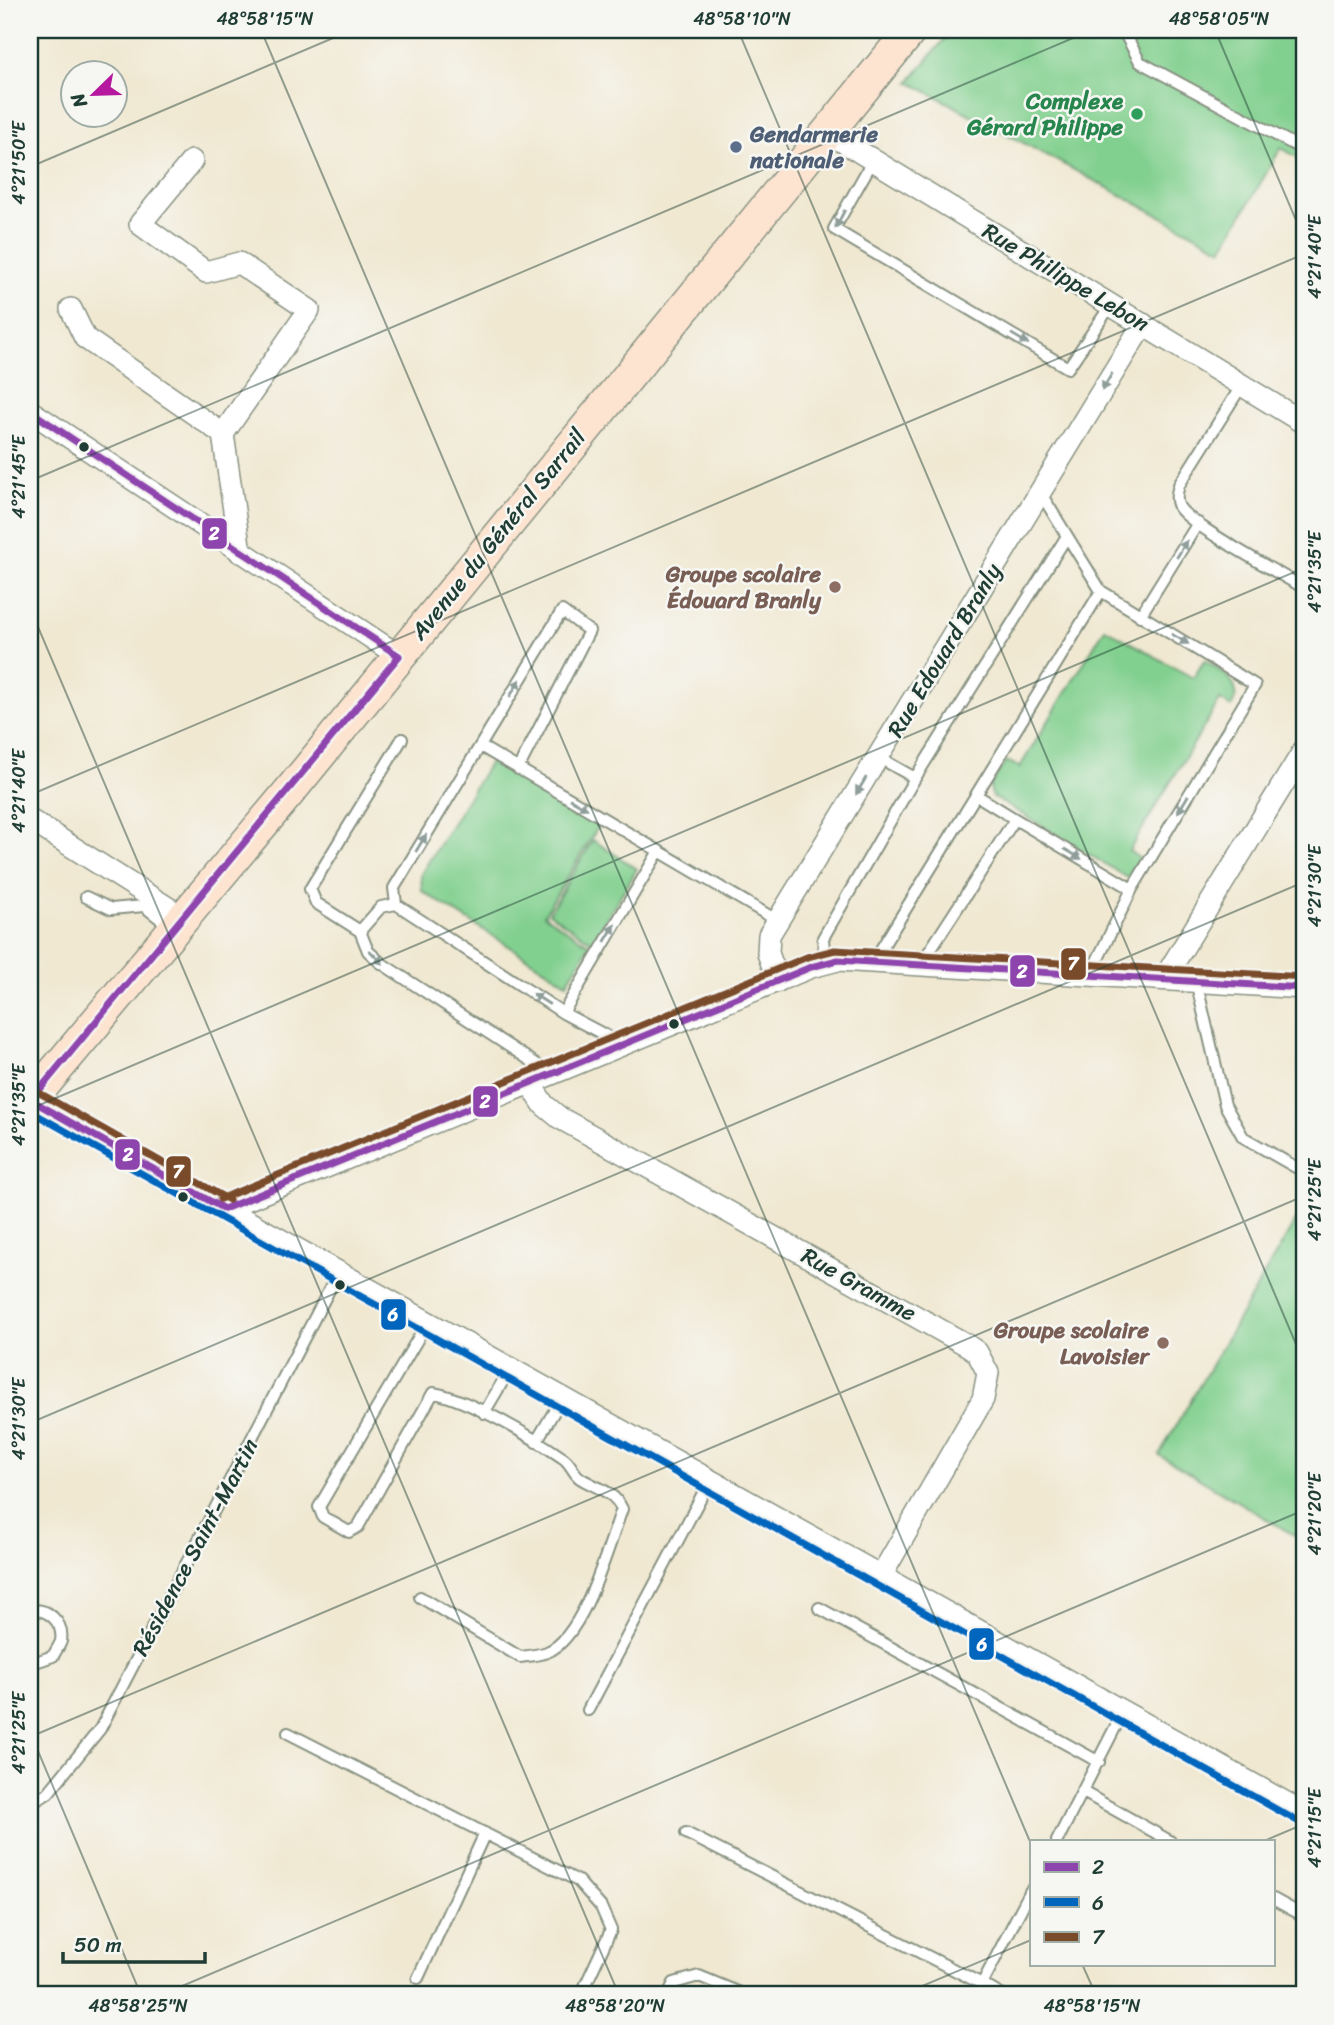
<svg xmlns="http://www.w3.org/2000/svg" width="1334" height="2025" font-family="Sriracha,sans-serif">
<rect width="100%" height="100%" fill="#f6f6f2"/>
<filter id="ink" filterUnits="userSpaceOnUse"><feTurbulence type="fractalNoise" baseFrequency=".0143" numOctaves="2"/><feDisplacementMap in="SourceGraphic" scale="14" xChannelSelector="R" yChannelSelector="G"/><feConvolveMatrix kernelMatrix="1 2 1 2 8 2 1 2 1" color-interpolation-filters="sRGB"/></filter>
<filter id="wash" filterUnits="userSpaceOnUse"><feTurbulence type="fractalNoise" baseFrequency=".00686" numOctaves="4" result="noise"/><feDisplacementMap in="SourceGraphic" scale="28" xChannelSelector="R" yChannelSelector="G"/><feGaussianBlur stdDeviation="1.57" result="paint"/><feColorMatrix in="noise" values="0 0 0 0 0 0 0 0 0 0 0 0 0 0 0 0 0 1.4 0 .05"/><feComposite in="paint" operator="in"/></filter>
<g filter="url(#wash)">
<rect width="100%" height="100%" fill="#f0e8d1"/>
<path fill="#82d08f" stroke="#508662" stroke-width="2" d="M952 30H1304V161L1281 148 1222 249 909 82Z
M1105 628 1193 678 1205 660C1222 672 1246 684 1231 707L1220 700 1129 851 1140 859 1128 878 992 796 990 786 1006 761 1020 767Z
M490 762 502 767 598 827 544 915 590 945 567 983 422 891 421 874Z
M593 840 637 869 592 942 549 913Z
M1296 1220 1304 1225V1517L1294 1535 1159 1455Z"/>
</g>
<g filter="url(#ink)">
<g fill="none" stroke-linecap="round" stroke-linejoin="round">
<g stroke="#889282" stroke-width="14">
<path id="lane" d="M1123 30 1140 62 1304 150
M1294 30 1304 35
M873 160 834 229 1068 368 1111 305
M1242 385 1179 485C1177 493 1175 499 1179 507 1189 525 1281 574 1304 588
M1040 492 1101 591 1255 685 1132 889 1090 975
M1140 616 1198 523
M480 746 562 611 589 631 518 769
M915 778 1067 536
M976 795 1101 591
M1015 819 1132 889
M86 897 111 909 144 906 172 928
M396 904 394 888 480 746 778 921
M360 931 316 903 310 889 402 739
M873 962 976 795 1015 819 921 964
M825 963 823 938 915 778 878 757
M1196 981 1225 1105 1243 1137 1304 1172
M563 1013 659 851
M550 1073 381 963 368 951 360 931 381 907 396 904 563 1013 622 1044
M484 1413 510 1369
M536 1442 562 1398
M420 1597 520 1657C528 1656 539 1655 547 1652 584 1638 609 1544 622 1509 614 1491 596 1488 580 1478 573 1473 571 1463 563 1458 534 1438 467 1398 433 1393L358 1527 349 1532 323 1517 319 1507 427 1323
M819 1608 1099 1762
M30 1611C47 1607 64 1622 61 1641 60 1645 55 1652 53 1656L30 1664
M588 1710 710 1480
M288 1733 578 1881 601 1907 611 1930 581 1995
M1083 1792 1170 1841
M30 1804 48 1793 100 1729 338 1273
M686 1833 982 1984 1031 1890
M1057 1841 1123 1712
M1273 1899 1304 1916
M418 1978 485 1833
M982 1984 1001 1995
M668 1995 674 1983 699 1976 745 1995"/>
</g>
<g stroke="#889282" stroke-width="24">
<path id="street" d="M827 132 1304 423
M192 161 140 224 206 272 239 263 309 310 223 434 240 552
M71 309 85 338 223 434
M30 411 399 656
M30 820 184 918
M1164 979 1304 750
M778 981 768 953 769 935 1143 324
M529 1082 544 1105 560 1118 967 1345 977 1352 988 1373 983 1399 881 1576
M31 1100 1304 1813
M224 1209 811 967 838 960 1304 988"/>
</g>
<g stroke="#889282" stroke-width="35">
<path id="secondary" d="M30 1101 290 791 911 30"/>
</g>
<use href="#lane" stroke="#fff" stroke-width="10"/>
<use href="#street" stroke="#fff" stroke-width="21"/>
<use href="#secondary" stroke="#fde4d1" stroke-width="32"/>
<g stroke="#f6f6f2" stroke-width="12">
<path id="bus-1" d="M30 411 399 656
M31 1100 399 656
M31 1100 224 1209
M224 1209 811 967 838 960 1304 988"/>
</g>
<g stroke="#f6f6f2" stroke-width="12">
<path id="bus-2" d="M30 1111 1299 1822"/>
</g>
<g stroke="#f6f6f2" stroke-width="12">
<path id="bus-3" d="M36 1091 229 1200
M220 1199 807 957 835 950 1304 977"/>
</g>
<use href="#bus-1" stroke="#8e44ad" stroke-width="7"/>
<use href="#bus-2" stroke="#0065bd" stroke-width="7"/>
<use href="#bus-3" stroke="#7a4b2a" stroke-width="7"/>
</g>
<defs><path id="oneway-solid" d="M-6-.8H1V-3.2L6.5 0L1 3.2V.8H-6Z" transform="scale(1.75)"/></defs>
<g fill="#8f9e9a">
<use href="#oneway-solid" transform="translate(840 219) rotate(118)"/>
<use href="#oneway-solid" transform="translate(1020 339) rotate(31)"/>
<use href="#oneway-solid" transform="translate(1107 382) rotate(121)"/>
<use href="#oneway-solid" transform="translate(1182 549) rotate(-58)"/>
<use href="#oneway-solid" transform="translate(1180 639) rotate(31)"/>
<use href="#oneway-solid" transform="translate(515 688) rotate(-59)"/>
<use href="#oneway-solid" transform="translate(861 786) rotate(121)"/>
<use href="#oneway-solid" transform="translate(579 804) rotate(30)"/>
<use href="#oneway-solid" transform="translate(1183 804) rotate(121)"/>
<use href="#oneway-solid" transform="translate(421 843) rotate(-59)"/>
<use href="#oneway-solid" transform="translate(1073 854) rotate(31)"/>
<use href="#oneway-solid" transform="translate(610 933) rotate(-59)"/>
<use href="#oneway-solid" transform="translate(376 957) rotate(45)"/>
<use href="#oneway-solid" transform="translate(541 999) rotate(-147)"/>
</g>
</g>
<path fill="none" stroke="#1f3d34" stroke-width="2" stroke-opacity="0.45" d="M261 30 1031 1844M738 30 1304 1363M1215 30 1304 239M30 167 352 30M30 481 1092 30M30 608 619 1995M30 795 1304 254M30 1109 1304 568M30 1423 1304 882M30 1732 141 1995M30 1737 1304 1196M1264 1841 1304 1824M1082 1964 1096 1995M161 1995 1304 1510M901 1995 1031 1940"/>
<circle fill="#2e9e5b" stroke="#f6f6f2" stroke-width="2.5" cx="1137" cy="114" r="7"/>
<circle fill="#5c6f8a" stroke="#f6f6f2" stroke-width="2.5" cx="736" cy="147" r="7"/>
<g fill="#1f3d34" stroke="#f6f6f2" stroke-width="2.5">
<circle cx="84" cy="447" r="6"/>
<circle cx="674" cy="1024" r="6"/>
<circle cx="183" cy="1197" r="6"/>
<circle cx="340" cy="1285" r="6"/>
</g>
<g fill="#8d6e63" stroke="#f6f6f2" stroke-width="2.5">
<circle cx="835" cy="587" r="7"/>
<circle cx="1163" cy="1343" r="7"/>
</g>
<g text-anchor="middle" stroke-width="5" stroke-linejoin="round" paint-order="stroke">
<g font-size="23" font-weight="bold" fill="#27864d" stroke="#f6f6f2" text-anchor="end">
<text x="1123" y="109">Complexe<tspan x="1123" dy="26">Gérard Philippe</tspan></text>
</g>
<g font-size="23" font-weight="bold" fill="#4e5e75" stroke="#f6f6f2" text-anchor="start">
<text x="750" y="142">Gendarmerie<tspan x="750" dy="26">nationale</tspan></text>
</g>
<g font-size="23" fill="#1f3d34" stroke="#f6f6f2">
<text transform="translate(1066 277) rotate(31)" y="8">Rue Philippe Lebon</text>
<text transform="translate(498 534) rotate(-51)" y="8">Avenue du Général Sarrail</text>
<text transform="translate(944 650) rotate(-59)" y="8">Rue Edouard Branly</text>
<text transform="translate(859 1284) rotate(29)" y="8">Rue Gramme</text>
<text transform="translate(195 1547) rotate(-62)" y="8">Résidence Saint-Martin</text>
</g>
<g font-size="23" font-weight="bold" fill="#785e54" stroke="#f6f6f2" text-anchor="end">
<text x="821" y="582">Groupe scolaire<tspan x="821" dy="26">Édouard Branly</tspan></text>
<text x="1149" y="1338">Groupe scolaire<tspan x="1149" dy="26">Lavoisier</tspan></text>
</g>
</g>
<g stroke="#f6f6f2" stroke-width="2.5">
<rect x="201" y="517" width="27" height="33" rx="7" fill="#8e44ad"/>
<rect x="1060" y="947" width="27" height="34" rx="7" fill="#7a4b2a"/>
<rect x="1009" y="954" width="27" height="34" rx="7" fill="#8e44ad"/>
<rect x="472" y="1085" width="27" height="33" rx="7" fill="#8e44ad"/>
<rect x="114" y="1138" width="27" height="33" rx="7" fill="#8e44ad"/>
<rect x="165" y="1155" width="27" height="33" rx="7" fill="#7a4b2a"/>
<rect x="380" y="1298" width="27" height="33" rx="7" fill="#0065bd"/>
<rect x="968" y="1627" width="27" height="34" rx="7" fill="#0065bd"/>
</g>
<g font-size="19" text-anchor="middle" font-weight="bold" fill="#fff">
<text x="214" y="540">2</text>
<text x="1073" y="970">7</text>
<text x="1022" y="978">2</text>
<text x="485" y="1108">2</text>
<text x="128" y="1161">2</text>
<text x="178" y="1178">7</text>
<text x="393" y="1321">6</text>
<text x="982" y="1651">6</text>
</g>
<rect width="1334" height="2025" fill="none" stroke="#f6f6f2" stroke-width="77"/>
<rect x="1030" y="1840" width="245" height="126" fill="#f6f6f2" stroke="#a0aca6" stroke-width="2"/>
<rect x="1044" y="1862" width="35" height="10" fill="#8e44ad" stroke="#a0aca6" stroke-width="2"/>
<text x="1092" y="1874" font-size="21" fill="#1f3d34">2</text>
<rect x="1044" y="1897" width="35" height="10" fill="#0065bd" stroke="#a0aca6" stroke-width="2"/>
<text x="1092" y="1910" font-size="21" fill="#1f3d34">6</text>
<rect x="1044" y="1932" width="35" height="10" fill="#7a4b2a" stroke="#a0aca6" stroke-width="2"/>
<text x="1092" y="1944" font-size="21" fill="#1f3d34">7</text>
<g transform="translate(94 94) rotate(247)"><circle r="33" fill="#f6f6f2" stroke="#a0aca6" stroke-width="2"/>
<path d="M0-5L12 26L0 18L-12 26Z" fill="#b5179e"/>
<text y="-10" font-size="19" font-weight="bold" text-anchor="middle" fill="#1f3d34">N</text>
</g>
<path d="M63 1952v10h142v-10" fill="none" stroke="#1f3d34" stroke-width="3.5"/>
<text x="74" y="1952" font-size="21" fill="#1f3d34" stroke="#f6f6f2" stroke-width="5" paint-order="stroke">50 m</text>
<rect x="38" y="38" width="1258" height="1948" fill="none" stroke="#1f3d34" stroke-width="2.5"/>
<g font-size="18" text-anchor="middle" fill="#1f3d34">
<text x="265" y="25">48°58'15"N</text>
<text x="742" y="25">48°58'10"N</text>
<text x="1219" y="25">48°58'05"N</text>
<text transform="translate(19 163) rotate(-90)" y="6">4°21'50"E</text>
<text transform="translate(1315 257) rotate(-90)" y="6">4°21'40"E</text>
<text transform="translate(19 477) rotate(-90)" y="6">4°21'45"E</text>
<text transform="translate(1315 572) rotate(-90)" y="6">4°21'35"E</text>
<text transform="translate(19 791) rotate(-90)" y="6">4°21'40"E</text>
<text transform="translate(1315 886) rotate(-90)" y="6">4°21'30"E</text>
<text transform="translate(19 1105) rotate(-90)" y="6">4°21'35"E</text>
<text transform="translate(1315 1200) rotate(-90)" y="6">4°21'25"E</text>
<text transform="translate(19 1419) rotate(-90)" y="6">4°21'30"E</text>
<text transform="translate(1315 1514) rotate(-90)" y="6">4°21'20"E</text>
<text transform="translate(19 1733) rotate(-90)" y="6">4°21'25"E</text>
<text transform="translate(1315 1828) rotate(-90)" y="6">4°21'15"E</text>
<text x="138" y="2012">48°58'25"N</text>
<text x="615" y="2012">48°58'20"N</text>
<text x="1092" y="2012">48°58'15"N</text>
</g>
</svg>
